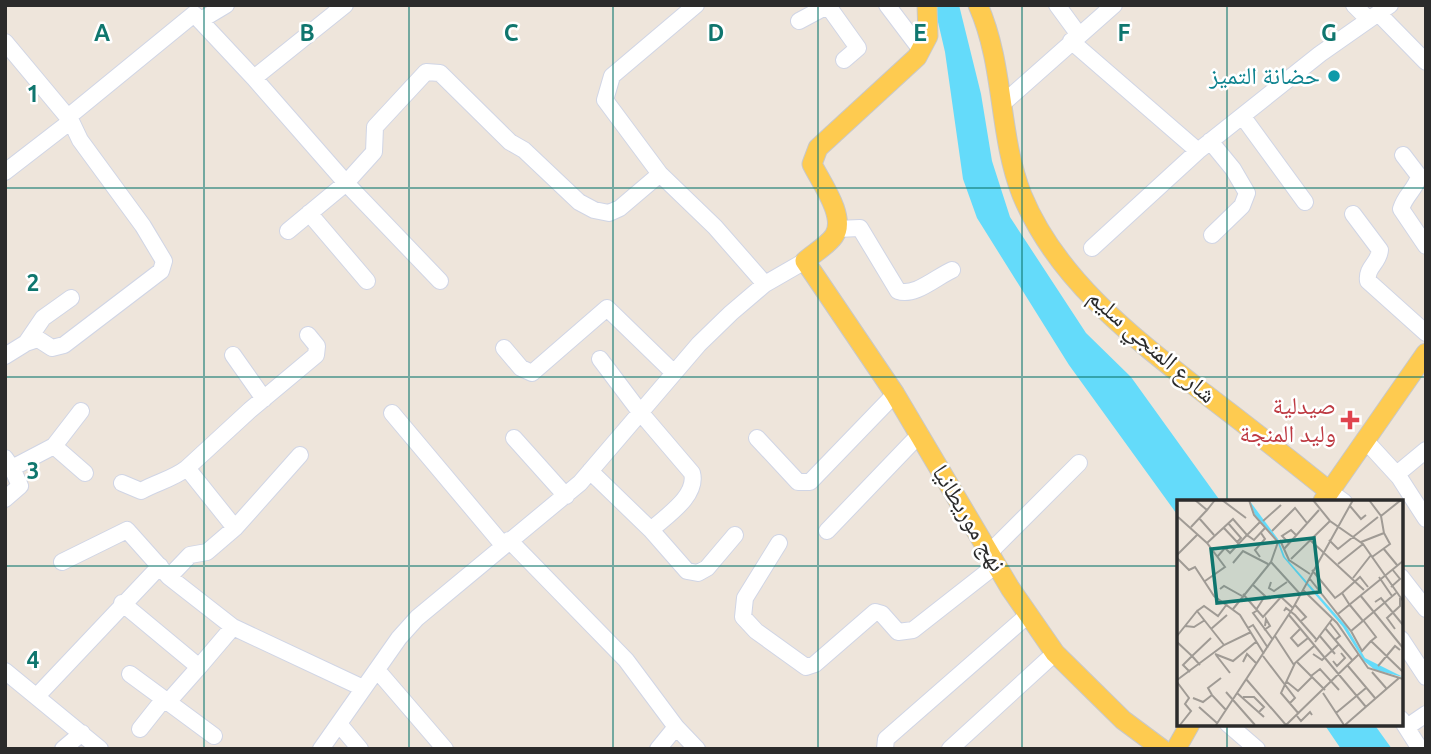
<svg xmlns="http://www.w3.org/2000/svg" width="1431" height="754" font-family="Ubuntu,'Noto Naskh Arabic',sans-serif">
<rect width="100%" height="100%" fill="#eee5db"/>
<path fill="#64dbfa" d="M934 5H959L981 94 992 161 1010 217 1086 333 1131 377 1221 502H1179V517L1069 365 977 218 963 179 945 52Z
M1324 724H1374L1392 749H1341Z"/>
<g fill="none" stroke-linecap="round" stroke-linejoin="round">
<g stroke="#d0d5e5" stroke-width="18">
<path id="minor" d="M887 5 921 50
M1057 5 1079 35
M1354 5 1368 19
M828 6 858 48 844 60
M1379 14 1426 62
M201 20 226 5
M799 21 829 5
M1071 41 1198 151
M5 42 71 121 80 140 143 226 164 261 161 271 64 345 52 348 38 339 26 343 5 356
M254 78 346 183 440 281
M1001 105 1114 5
M68 117 194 14 254 78 345 5
M1243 117 1305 202
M1210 141 1233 169 1247 193 1242 206 1212 235
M1403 155 1419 176C1416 189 1405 195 1401 209L1426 246
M5 172 71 121
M660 174 605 100 612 76 696 5
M309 213 367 281
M1353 214 1380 250C1379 263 1366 267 1368 281L1426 333
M837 229 860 228 898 291C915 297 936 277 952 270
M288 231 346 183 374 152 375 127 426 72 440 73 510 142 524 150 579 202 594 210 609 213 620 208 660 174 715 227 765 284
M1092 248 1198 151 1320 54 1390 5
M26 343 43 318 71 298
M504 348 521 368 532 373 607 308 674 373
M233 355 264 399
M600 359 640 412 692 473C698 496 666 516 651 530
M392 413 503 545
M514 438 566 496
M757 438 798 482H810L895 394
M1365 440 1399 477 1426 519
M54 446 85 473
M5 458 12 468 54 446 81 411
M590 471 651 530 687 571 698 573 707 568 735 535
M1397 474 1426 450
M122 483 141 491C157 482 173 479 187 468
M1329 491 1344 502
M5 499 20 486 12 468
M235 528 187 468 250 410 316 355 317 346 308 335
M827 531 920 434
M509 540 626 660 676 727 658 749
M779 543 745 598 743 617 756 631 806 667 815 664 875 612 882 614 898 632 913 630 996 565
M989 553 1079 463
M62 562 127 530 169 577 233 627 363 688
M169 577 190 555 207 552 235 528 300 455
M1401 577 1426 609
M122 603 199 667 233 627
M1401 639 1426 677
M377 670 445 749
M5 671 100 749
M130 674 168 702 199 667
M37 696 160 566
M168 702 214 736
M1401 719 1420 749
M339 724 360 749
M1228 724 1257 749
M676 727 697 749
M1407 727 1426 714
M140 729 163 700
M63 749 82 733
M321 749 399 638 417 618 580 483 699 344 731 313 765 284 805 261
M885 749 886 739 1028 615
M950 749 1055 653"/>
</g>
<g stroke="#c8c8c8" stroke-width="21">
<path id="major" d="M927 5 928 36 917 57 818 148 812 164C820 181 847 217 834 236 828 245 814 253 805 261L895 394 1010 588 1055 653 1123 720 1162 749
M978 5C1005 66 998 134 1022 195 1057 280 1134 338 1204 393 1246 425 1288 458 1329 491
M1323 501 1426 353
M1176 749 1190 724"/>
</g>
<use href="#minor" stroke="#fff" stroke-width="16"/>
<use href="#major" stroke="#fecb50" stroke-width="19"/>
</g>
<path fill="none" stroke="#0f766e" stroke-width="2" stroke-opacity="0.55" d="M204 5V749M409 5V749M613 5V749M818 5V749M1022 5V749M1227 5V502M5 188H1426M5 377H1426M5 566H1179M1401 566H1426M1227 724V749"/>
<circle fill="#0f9aa8" stroke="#fff" stroke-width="2.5" cx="1334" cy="76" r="7"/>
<path fill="#e0444e" stroke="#fff" stroke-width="2.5" d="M1346.5 409.5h7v7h7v7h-7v7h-7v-7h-7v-7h7z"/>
<g text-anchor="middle" stroke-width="5" stroke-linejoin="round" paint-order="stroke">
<g font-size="24" fill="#0d838f" stroke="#fff" text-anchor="end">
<text x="1320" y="84">حضانة التميز</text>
</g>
<g font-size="24" fill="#2b2b2b" stroke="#fff">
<text transform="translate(1152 346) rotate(41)" y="8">شارع المنجي سليم</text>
<text transform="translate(969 518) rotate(59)" y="8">نهج موريطانيا</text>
</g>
<g font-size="24" fill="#be3a42" stroke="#fff" text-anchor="end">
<text x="1336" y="414">صيدلية<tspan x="1336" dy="28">وليد المنجة</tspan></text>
</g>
</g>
<g transform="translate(1177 500)">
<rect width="226" height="226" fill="#eee5db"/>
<path d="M72 0 101 39 108 57 169 126 188 158 226 177 198 170 187 161 166 127 106 57 100 41 78 15Z" fill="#64dbfa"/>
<path fill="none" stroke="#a09b95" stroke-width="2" d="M18 0 30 10 38 0M45 0 69 18M72 0 77 15 101 42 94 62 124 95M136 0 153 21 186 44 226 101M173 6 184 19 189 15M204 16 224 0M1 17 30 43 48 67 28 81M22 18 37 35M86 21 104 5M83 22 70 35 77 40 88 28M51 23 64 38 60 42M14 27 30 10M46 27 61 43M95 31 118 8 130 23M103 40 112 60 133 74M133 40 187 90M152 40 161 49 201 17M184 42 207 33 204 16 192 0M30 43 56 19 70 35 53 53 48 48 40 57M112 43 105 36 114 30 119 35M206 48 220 65M107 49 142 10M0 55 21 34M83 57 78 50 88 39 84 33M195 57 213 44 207 33M0 58 12 70 18 67 37 96 63 115 87 154M114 59 153 21M56 63 66 51 91 64M161 64 186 44M135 70 158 98 165 93 172 104M202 77 215 96M176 78 194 55M133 79 174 131 219 93M94 82 92 88 97 91 110 82M75 84 88 96 79 110M214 87 223 79 215 69M43 89 47 86 65 96M126 90 160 123 191 168 226 179M165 93 183 77 191 87M66 94 86 117 104 97 116 108M183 95 226 148M198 102 204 98 226 125M172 104 186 121M118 105 129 117 124 121M56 109 94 62M81 110 76 113 96 140M20 111 27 106 41 116 50 104M107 111 109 108 118 115 139 139M161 114 226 61M112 115 189 207M186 120 199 137 194 141 226 172M153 123 163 136 158 140M8 126 17 127 28 120M71 128 76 125 91 148M148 128 176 161M34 129 50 115M123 129 114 138 121 146 131 138M218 129 210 118 223 106V98M87 130 93 126 89 119 88 126M174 131 185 151 194 141M142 135 158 154M0 136 20 111 47 145M98 136 117 165M0 142 15 156 6 165 13 172M138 142 156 118M38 154 56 161 80 141M136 154 145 160 162 144M39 155 53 173M86 156 118 198 113 203M156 161 160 166 168 158 164 153M66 162 70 154 80 164M120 162 148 190M23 165 15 156 34 138M171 166 198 198M201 166 218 146 223 150M195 172 209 188M134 176 143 169 162 190M69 179 109 225M0 180 47 145 74 132M0 182 12 198 8 204 14 211 3 225M110 182 121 191 135 177M49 192 78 225M60 193 87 217M146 193 167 225M35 195 31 188 44 178M66 197H77L87 207 82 212M16 198 26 202 35 195 49 210M22 207 40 223M159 213 189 188M122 214 104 193 118 163 137 146M120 216 124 221 133 212 135 215M39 225 116 108 176 0M109 225 181 155M168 225 222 178"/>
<path fill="#0f766e" fill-opacity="0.15" stroke="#0f766e" stroke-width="3.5" d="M137 38 143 92 40 103 34 49Z"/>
<rect width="226" height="226" fill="none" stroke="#2b2b2b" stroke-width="3.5"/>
</g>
<g font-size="23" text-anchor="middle" font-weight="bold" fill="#0f766e" stroke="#fff" stroke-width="5" stroke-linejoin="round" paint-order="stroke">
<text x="102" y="41">A</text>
<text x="307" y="41">B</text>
<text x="511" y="41">C</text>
<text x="716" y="41">D</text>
<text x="920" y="41">E</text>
<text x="1124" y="41">F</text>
<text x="1329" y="41">G</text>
<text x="33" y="102">1</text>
<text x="33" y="291">2</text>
<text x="33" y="479">3</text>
<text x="33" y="668">4</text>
</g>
<rect width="1431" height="754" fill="none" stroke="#2b2b2b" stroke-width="14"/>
</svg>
